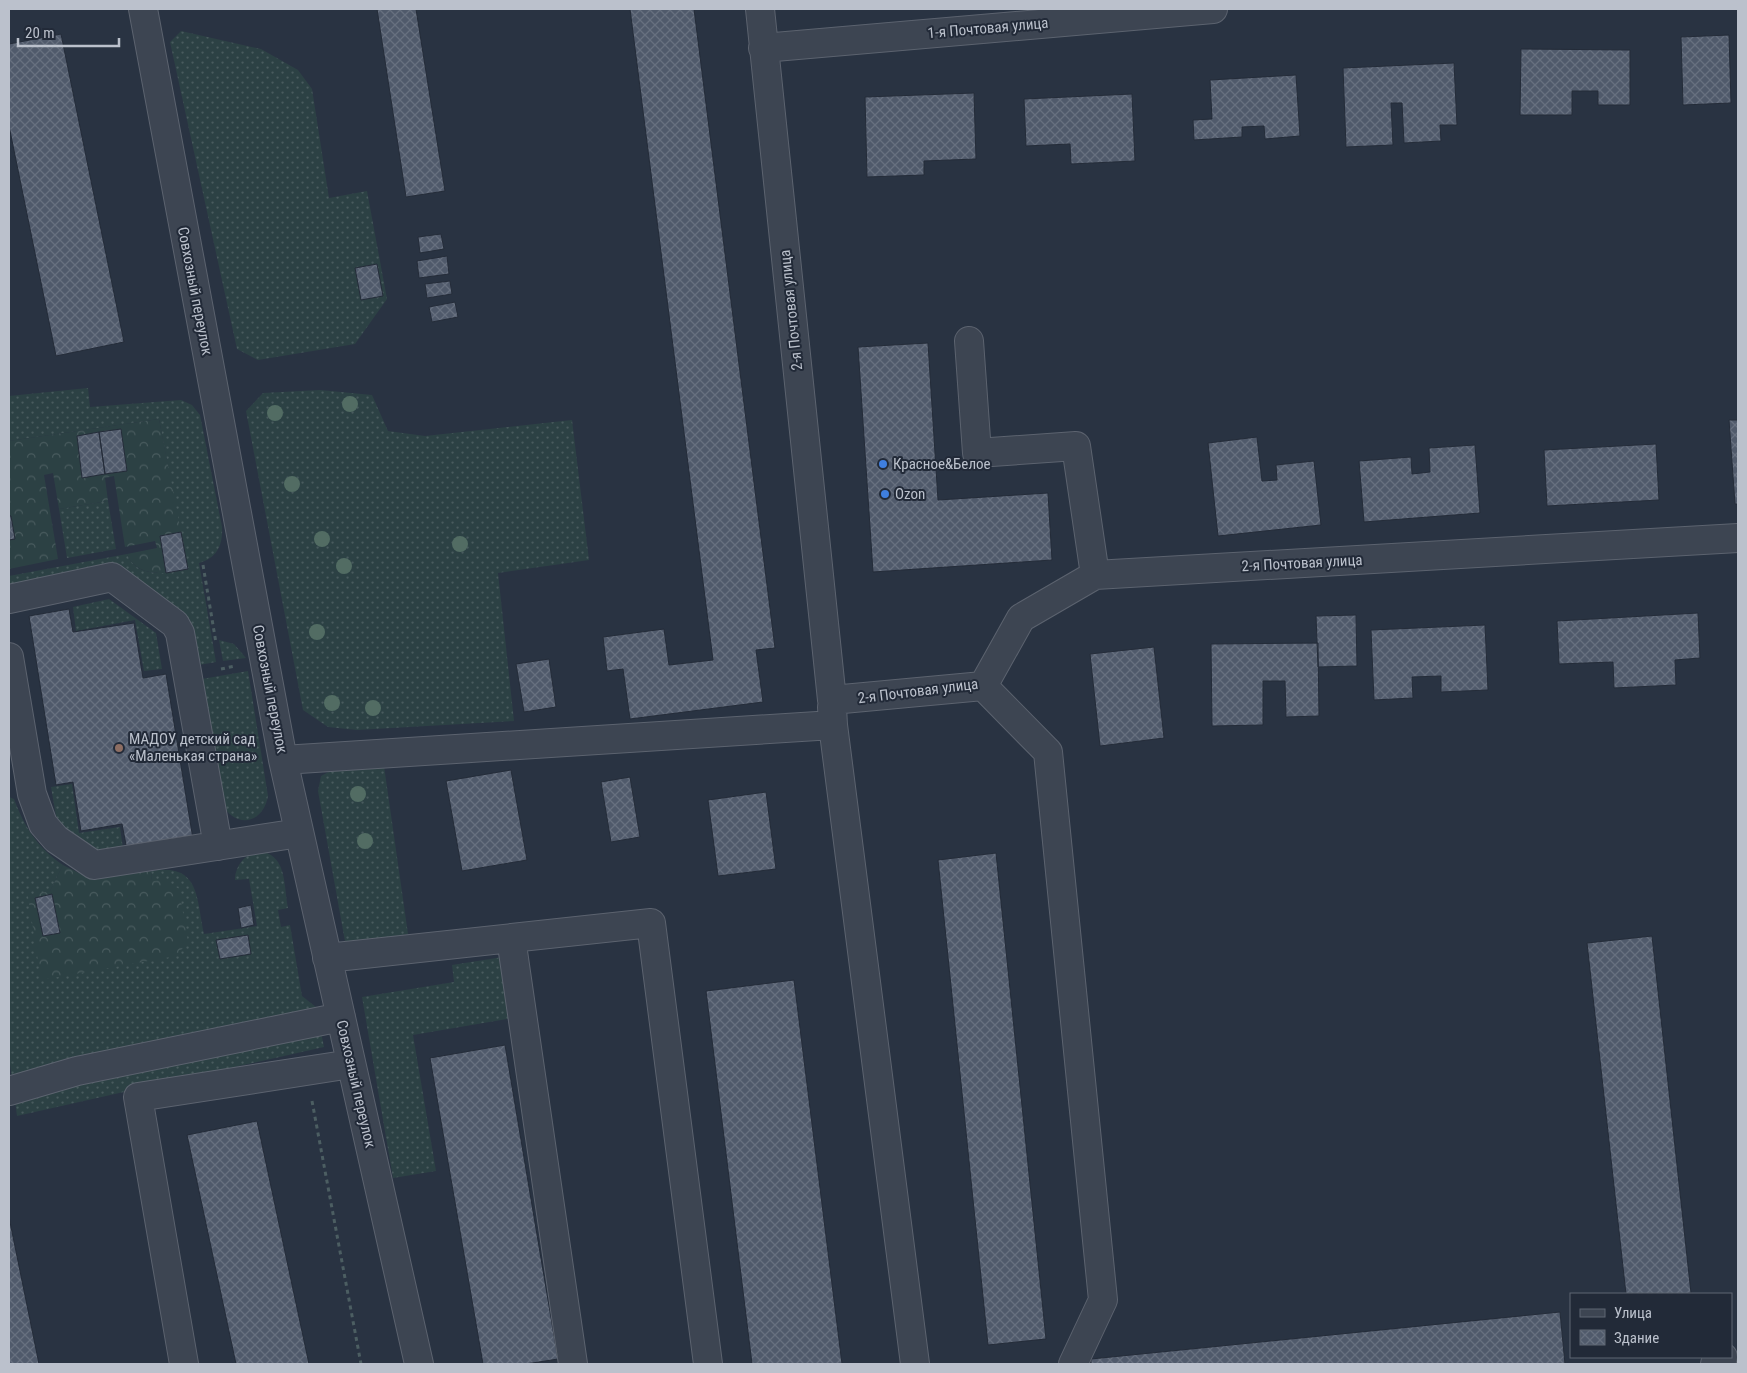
<svg xmlns="http://www.w3.org/2000/svg" width="1747" height="1373" font-family="'Roboto Condensed',sans-serif">
<defs>
<pattern id="grass-dots" width="8" height="8" patternUnits="userSpaceOnUse" patternTransform="scale(1.25)"><rect width="8" height="8" fill="#2c4144"/><path d="M2 2h.1M6 6h.1" fill="none" stroke="#495b5e" stroke-width="1.8" stroke-linecap="round"/></pattern>
<pattern id="forest-crowns" width="20" height="18" patternUnits="userSpaceOnUse" patternTransform="scale(1.25)"><rect width="20" height="18" fill="#2c4144"/><path d="M2 6a3 3 0 1 1 6 0M12 15a3 3 0 1 1 6 0" fill="none" stroke="#495b5e"/></pattern>
<pattern id="building-cross-hatch" width="8" height="8" patternUnits="userSpaceOnUse" patternTransform="scale(1.25)"><rect width="8" height="8" fill="#505a6b"/><path d="M0 0l8 8M0 8l8-8" fill="none" stroke="#67707f"/></pattern>
</defs>
<rect width="100%" height="100%" fill="#293342"/>
<path fill="url(#grass-dots)" d="M181 31 261 49 298 70 312 89 329 198 367 191 387 299 355 344 258 360 237 349 170 42Z
M88 388 90 407 181 400 192 405 200 415 222 527C223 545 217 558 199 563L216 662 199 665 184 616 116 564 9 584V576L127 554C137 579 166 573 187 569L159 419 9 441V396Z
M320 390 372 395 388 431 425 436 572 420 589 560 498 573 514 721 357 730 328 727 303 710 246 411 263 393Z
M108 501 116 549 67 558 59 509Z
M109 599 156 633 162 669 144 671 135 620 76 631 73 607Z
M219 640 234 644 246 658 223 661Z
M248 671 268 796C263 825 234 829 221 802L202 679Z
M384 766 408 934 346 947 318 791 321 776 334 769Z
M72 784 79 833 120 827 123 849 102 853 64 828 56 816 51 787Z
M9 797 14 799C25 828 38 848 63 865L50 891 152 882 151 871C200 863 196 897 204 934L257 926 249 879 235 880C235 857 262 840 278 862 286 874 285 895 288 908L278 910 281 927 290 925 302 996 316 1007 324 1047 17 1116 9 1057Z
M503 957 513 1018 413 1035 436 1171 393 1178 362 997 454 982 452 965Z"/>
<path fill="url(#forest-crowns)" d="M159 419 181 532 160 537 166 573C150 574 133 570 127 554L157 548 155 541 125 547 114 476 105 478 108 501 59 509 53 473 44 475 58 559 9 569V441Z
M63 865 91 879 151 871 152 881 165 880 179 889 188 942 176 956 41 980 28 896 50 891Z"/>
<path fill="url(#building-cross-hatch)" stroke="#242c39" d="M377 9H416L445 191 406 197Z
M630 9H694L775 648 756 650 763 702 630 719 623 669 607 671 603 637 664 629 669 665 713 660Z
M61 34 124 342 56 356 9 126V44Z
M1729 35 1731 103 1683 105 1681 37Z
M1521 49 1630 50V105H1598V91H1572V115H1520Z
M1454 63 1457 125H1440L1441 141 1404 143 1402 103H1391L1393 145 1346 147 1343 68Z
M1296 75 1300 136 1265 139 1264 126 1242 127V137L1194 140 1193 120 1212 119 1210 80Z
M974 93 976 159 924 161V175L867 177 865 97Z
M1132 94 1135 161 1071 164 1070 144 1026 146 1024 99Z
M441 234 444 249 420 253 418 237Z
M447 256 449 274 419 278 417 261Z
M377 264 383 296 361 300 355 268Z
M450 281 452 294 427 298 425 284Z
M455 302 458 317 432 322 429 307Z
M928 343 938 500 1048 493 1052 560 873 572 858 347Z
M1729 420H1738V504H1735Z
M121 429 127 471 105 474 99 432Z
M99 432 105 474 82 478 77 436Z
M1257 437 1262 481 1277 480 1276 465 1314 461 1321 525 1218 536 1208 443Z
M1656 444 1659 500 1547 506 1544 450Z
M1475 445 1480 513 1364 522 1359 461 1411 457 1412 474 1430 472 1429 448Z
M9 516H11L15 539 9 540Z
M181 532 188 569 166 573 160 536Z
M69 609 73 632 134 623 143 678 166 674 193 839 127 850 122 824 81 831 73 782 56 785 29 616Z
M1698 613 1700 658 1675 660 1676 685 1614 688 1613 662 1559 664 1557 621Z
M1356 615 1357 666 1318 667 1316 616Z
M1485 625 1488 690 1441 692V676L1412 677 1413 698 1374 700 1371 630Z
M1318 643 1319 716 1286 717 1285 681H1263V725L1212 726 1211 644Z
M1154 647 1164 738 1100 746 1090 654Z
M549 659 556 707 524 712 516 664Z
M511 770 527 860 462 871 446 781Z
M630 777 640 837 611 842 601 782Z
M766 792 776 869 718 876 708 800Z
M996 853 1046 1339 988 1345 938 860Z
M52 894 60 933 43 936 35 898Z
M251 905 254 925 241 928 238 908Z
M248 935 251 954 220 959 216 940Z
M1652 936 1691 1293 1682 1294H1626L1587 943Z
M794 980 842 1364H752L706 991Z
M505 1045 558 1359 526 1364H483L430 1058Z
M257 1121 309 1364H236L187 1135Z
M9 1217 39 1364H9Z
M1560 1312 1565 1364H1091V1359Z"/>
<g fill="none" stroke-linecap="round" stroke-linejoin="round">
<g stroke="#5c636f" stroke-width="30">
<path id="minor" d="M143 9 283 760 419 1364
M760 9 832 700 983 686
M763 48 1213 9
M969 341 977 453 1076 446 1095 575
M9 599 112 577 175 624 180 633 218 846
M9 657 32 794 43 824 56 839 94 865 299 833
M983 686 1021 618 1095 575 1738 538
M983 686 1048 752 1103 1300 1073 1364
M833 725 915 1364
M283 760 833 725 832 707
M511 938 573 1364
M327 958 651 923 708 1364
M9 1091 77 1071 341 1017
M184 1364 138 1097 351 1064
M1715 1364 1723 1357"/>
</g>
<path stroke="#4c5e62" stroke-width="3" stroke-dasharray="4 4" stroke-linecap="butt" d="M203 565 216 643
M221 669 235 666
M312 1101 361 1364"/>
<use href="#minor" stroke="#3d4552" stroke-width="28"/>
</g>
<g fill="#526c63">
<circle cx="350" cy="404" r="8"/>
<circle cx="275" cy="413" r="8"/>
<circle cx="292" cy="484" r="8"/>
<circle cx="322" cy="539" r="8"/>
<circle cx="460" cy="544" r="8"/>
<circle cx="344" cy="566" r="8"/>
<circle cx="317" cy="632" r="8"/>
<circle cx="332" cy="703" r="8"/>
<circle cx="373" cy="708" r="8"/>
<circle cx="358" cy="794" r="8"/>
<circle cx="365" cy="841" r="8"/>
</g>
<g fill="#3f7fe0" stroke="#222a38" stroke-width="2">
<circle cx="883" cy="464" r="5"/>
<circle cx="885" cy="494" r="5"/>
</g>
<circle fill="#8d6e63" stroke="#222a38" stroke-width="2" cx="119" cy="748" r="5"/>
<g text-anchor="middle" stroke-width="4" stroke-linejoin="round" paint-order="stroke">
<g font-size="15" fill="#bbc1cc" stroke="#222a38">
<text transform="translate(988 28) rotate(-5)" y="5">1-я Почтовая улица</text>
<text transform="translate(195 291) rotate(79)" y="5">Совхозный переулок</text>
<text transform="translate(791 310) rotate(-96)" y="5">2-я Почтовая улица</text>
<text transform="translate(1302 563) rotate(-3)" y="5">2-я Почтовая улица</text>
<text transform="translate(270 689) rotate(79)" y="5">Совхозный переулок</text>
<text transform="translate(918 691) rotate(-7)" y="5">2-я Почтовая улица</text>
<text transform="translate(356 1084) rotate(77)" y="5">Совхозный переулок</text>
</g>
<g font-size="15" fill="#bbc1cc" stroke="#222a38" text-anchor="start">
<text x="893" y="469">Красное&amp;Белое</text>
<text x="895" y="499">Ozon</text>
<text x="129" y="744">МАДОУ детский сад<tspan x="129" dy="17">«Маленькая страна»</tspan></text>
</g>
</g>
<rect width="1747" height="1373" fill="none" stroke="#bbc1cc" stroke-width="20"/>
<rect x="1570" y="1293" width="162" height="65" fill="#222a38" stroke="#5f6673"/>
<rect x="1580" y="1309" width="25" height="8" fill="#3d4552" stroke="#5f6673"/>
<text x="1614" y="1318" font-size="15" fill="#bbc1cc">Улица</text>
<rect x="1580" y="1330" width="25" height="15" fill="url(#building-cross-hatch)" stroke="#5f6673"/>
<text x="1614" y="1343" font-size="15" fill="#bbc1cc">Здание</text>
<path d="M18 38v8h101v-8" fill="none" stroke="#bbc1cc" stroke-width="2.5"/>
<text x="25" y="38" font-size="15" fill="#bbc1cc" stroke="#222a38" stroke-width="4" paint-order="stroke">20 m</text>
</svg>
